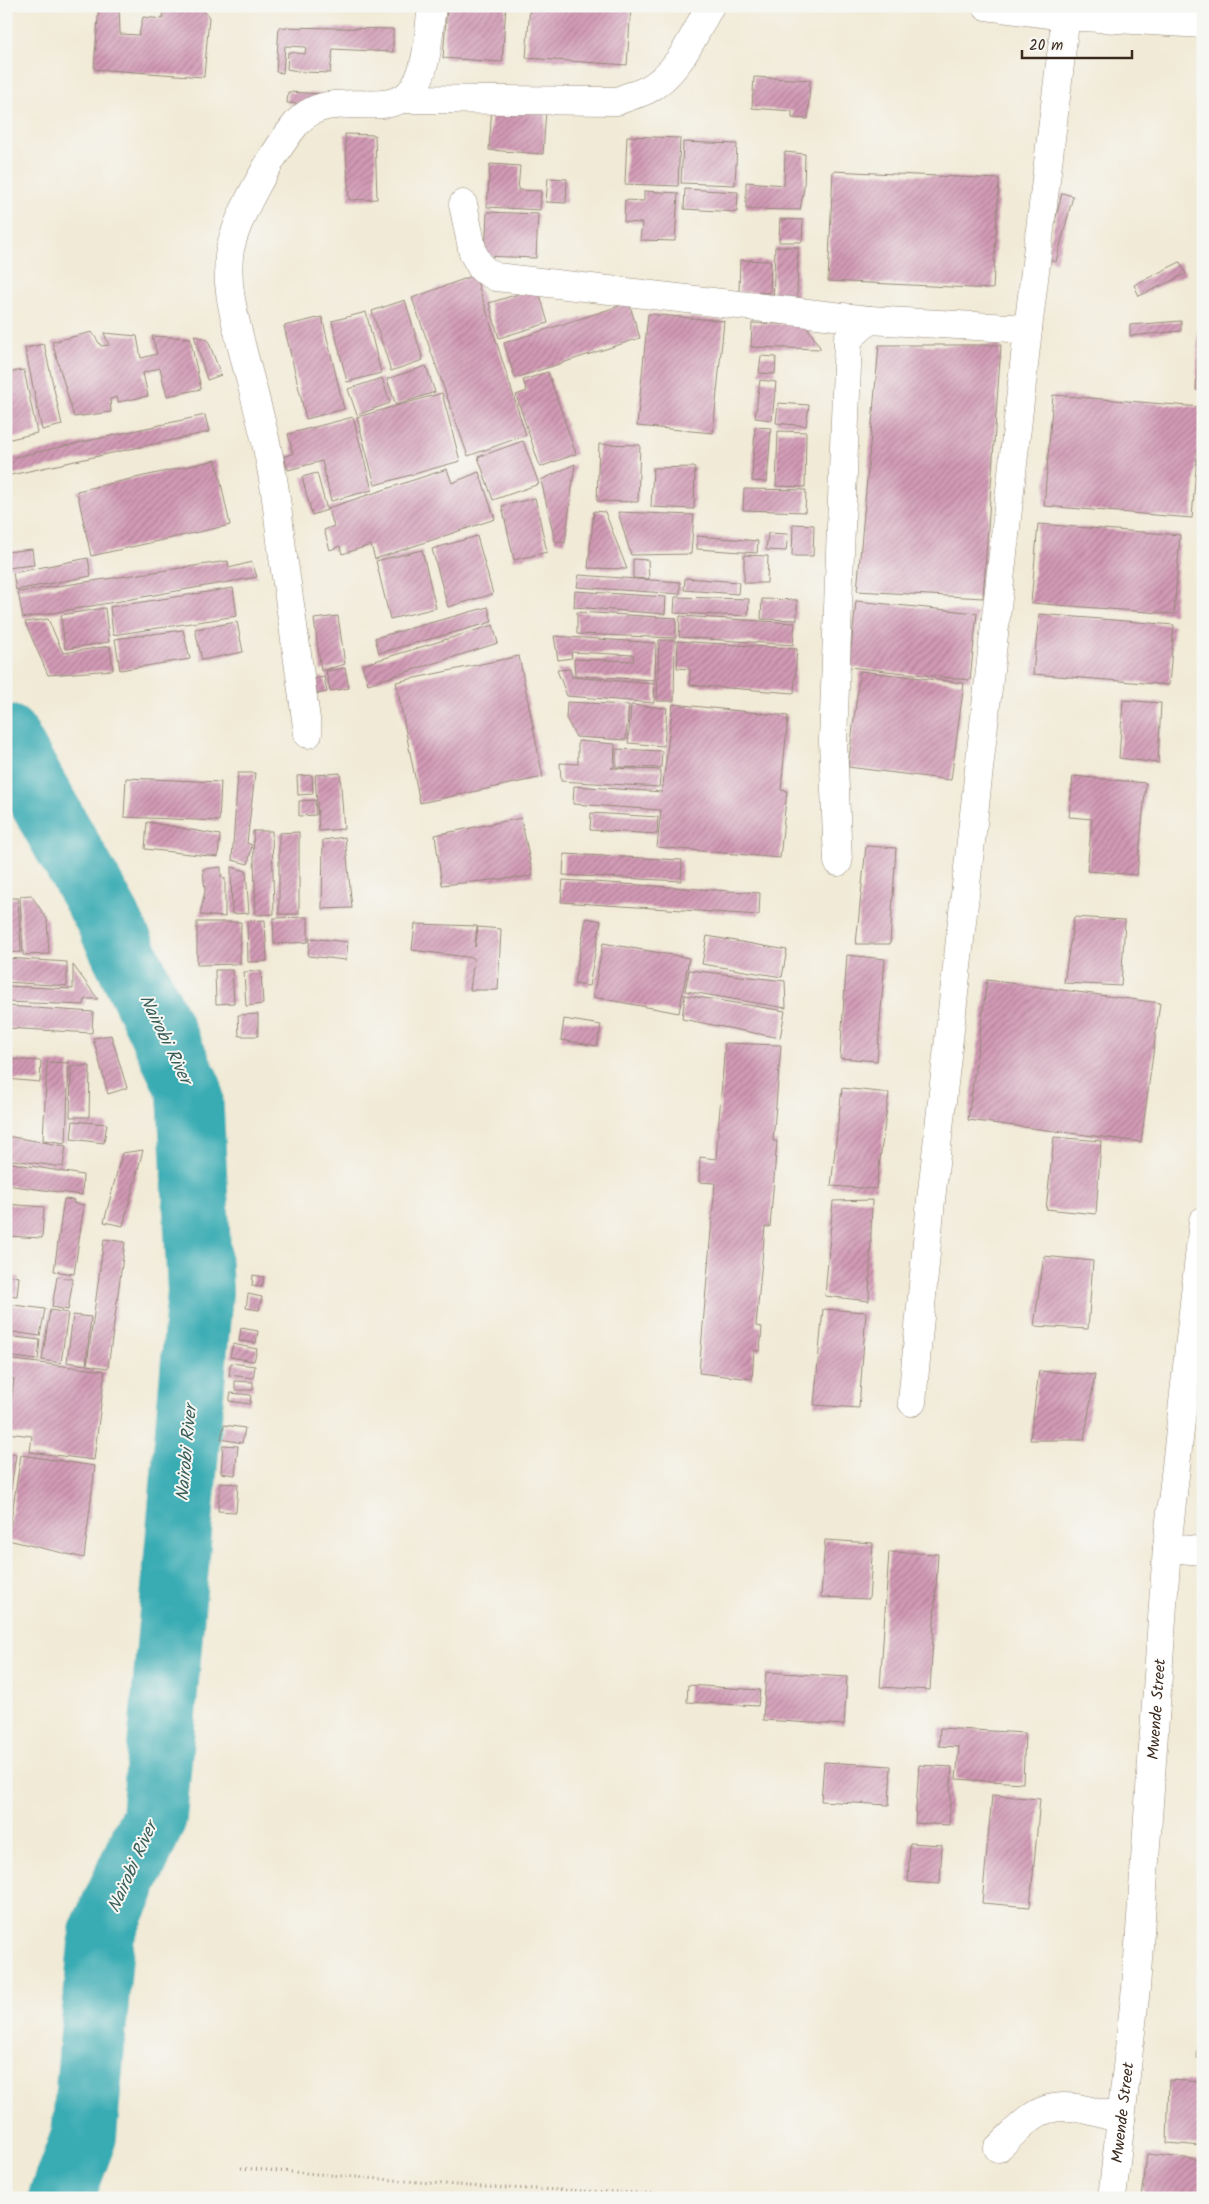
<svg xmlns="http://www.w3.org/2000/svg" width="1209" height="2204" font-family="Kalam,sans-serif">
<defs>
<pattern id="building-hatch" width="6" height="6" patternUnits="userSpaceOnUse" patternTransform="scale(1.25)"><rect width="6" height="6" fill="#d29ab5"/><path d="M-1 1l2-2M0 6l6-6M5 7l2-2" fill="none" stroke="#ac7e93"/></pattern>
</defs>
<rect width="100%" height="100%" fill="#f6f6f2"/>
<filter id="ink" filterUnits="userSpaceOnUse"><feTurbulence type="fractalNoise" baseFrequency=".02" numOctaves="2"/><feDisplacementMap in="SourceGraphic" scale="10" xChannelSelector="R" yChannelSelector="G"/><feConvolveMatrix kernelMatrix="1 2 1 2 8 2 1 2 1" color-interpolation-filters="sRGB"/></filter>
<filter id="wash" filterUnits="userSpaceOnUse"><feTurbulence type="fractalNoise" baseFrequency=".0096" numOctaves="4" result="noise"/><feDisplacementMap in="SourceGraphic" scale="20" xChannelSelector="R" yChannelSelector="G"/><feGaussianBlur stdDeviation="1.12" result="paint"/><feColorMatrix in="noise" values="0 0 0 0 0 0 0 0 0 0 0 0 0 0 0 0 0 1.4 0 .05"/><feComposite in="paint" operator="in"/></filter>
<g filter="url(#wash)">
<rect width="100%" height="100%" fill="#f1ead6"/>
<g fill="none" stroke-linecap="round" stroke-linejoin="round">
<path stroke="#39abb3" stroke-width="66" d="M6 737 107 917 190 1091 200 1292 154 1817 102 1933 84 2136 61 2198"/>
</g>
<g id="blocks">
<path fill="url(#building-hatch)" d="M99 6H119L120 34 139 35 143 17 163 19 162 6H200L209 17 204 77 94 69Z
M447 6H506L502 62 443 58Z
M530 6H631L627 65 526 58Z
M1185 6H1203V9L1185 8Z
M279 27 393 29V52L333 49 330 73 303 72 287 69 288 52 305 54 306 47 285 46 283 73 276 72Z
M754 77 810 80 808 119 792 118V111L752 108Z
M288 92 324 94 323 105 287 103Z
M492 106 546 109 543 154 489 150Z
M345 134 375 135 377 199 349 200Z
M627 136 680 138 678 186 625 184Z
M683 142 737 144 735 185 681 183Z
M785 152 805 154 804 188 800 210 746 209V182L784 185Z
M490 164 520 166 518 190 541 191 540 210 487 207Z
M833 171 999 179 993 289 828 281Z
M548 178 567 179 566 203 546 202Z
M685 189 738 192 737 212 684 209Z
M644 191 678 193 675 241 640 240 642 223 624 222 625 200 644 201Z
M1062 193 1073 196 1056 262 1046 258Z
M487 212 538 214 536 258 485 256Z
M780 219 803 220 802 242H779Z
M775 247H798L797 303H773Z
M740 260 771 261 770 293 739 292Z
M1180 262 1186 274 1139 296 1134 285Z
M1201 273H1203V390H1196Z
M475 275 526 435 468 456 412 298Z
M538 288 548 323 499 338 489 303Z
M405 300 423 360 391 371 372 311Z
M629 303 640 338 515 378 504 343Z
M366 312 381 373 347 382 332 321Z
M648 314 724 321 713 433 637 426Z
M322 317 344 409 306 419 284 326Z
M1181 321V331L1130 336V325Z
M752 323 806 325 821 349 751 347Z
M92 332 101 346 109 345 104 333 137 336 141 358 157 354 152 336 190 338 201 389 167 396 160 368 143 373 148 396 118 402 117 397 110 399 111 412 74 417 52 342Z
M194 335 208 340 221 375 207 380Z
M44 344 62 425 42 430 25 348Z
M879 345H1001L983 598 857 591Z
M761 356 776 357 775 374 759 373Z
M426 366 435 392 396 405 387 379Z
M24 370 37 433 6 440V373Z
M548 372 576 454 540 467 516 395 527 391 523 380Z
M382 378 390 403 357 415 348 389Z
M760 380 776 382 772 420 755 418Z
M442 393 460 461 375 485 357 417Z
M1053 395 1201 407 1192 518 1044 506Z
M778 403 809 405 806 426 776 423Z
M205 415 209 432 6 476V459Z
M353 417 372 490 331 501 322 461 288 470 284 456 293 454 288 434Z
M755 427 771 428 767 482 752 481Z
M778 431 806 432 805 487 776 486Z
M523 441 539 484 493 500 478 457Z
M599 444 640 445 638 502 597 501Z
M216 460 230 525 91 556 77 491Z
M575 464 565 543 555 541 541 480Z
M695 467 694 509 651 507 653 468Z
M447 469 452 483 479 472 495 519 375 559 371 545 342 554 340 546 330 550 324 530 334 526 328 508Z
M317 473 327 510 312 515 302 477Z
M744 489 806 490 805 512 743 510Z
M535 498 547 552 514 560 502 506Z
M594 511 605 512 627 569 588 568Z
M618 512 694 515 691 554 631 555Z
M793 524 814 525 813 556H792Z
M1038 524 1180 535 1174 614 1031 603Z
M768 533 788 534 786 551 766 550Z
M477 536 493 594 448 607 432 549Z
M697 536 758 541 757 553 697 549Z
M32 549 34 565 6 568V552Z
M422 550 436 608 390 619 376 561Z
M744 555 768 556 767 583H744Z
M88 558 91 576 16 590 13 573Z
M633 559 648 560 649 579 633 578Z
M228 561 229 568 252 562 257 577 23 618 18 592Z
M579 575 680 582V594L577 587Z
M685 578 739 582 738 594 684 590Z
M233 588 237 616 113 635 110 607Z
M575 591 666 597 665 614 574 607Z
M675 597 749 599 748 616 674 613Z
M762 599 797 600V620L761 619Z
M856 601 977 613 970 680 849 667Z
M488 607 492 622 379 653 375 638Z
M105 608 109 642 65 649 61 615Z
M577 612 676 618V638L577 634Z
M1039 614 1174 625 1169 685 1033 674Z
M338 616 345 664 321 671 314 619Z
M680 616 795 623 793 645 679 637Z
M48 619 63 653 110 646 113 670 48 675 25 622Z
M237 622 243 652 202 660 195 629Z
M493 625 498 643 368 684 362 665Z
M183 630 190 659 120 670 115 639Z
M554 636 656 643 655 680 575 676 574 659 633 661 634 655 571 652 572 658 558 660Z
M659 640H675L674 701H657Z
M678 641 797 649 794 693 690 685V669L677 668Z
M519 656 543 777 420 803 396 682Z
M345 668 349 688 330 691 326 671Z
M570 669 572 677 655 684 654 703 567 696 557 670Z
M860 671 964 683 951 780 848 767Z
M324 677 327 692 309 695 307 680Z
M1123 700 1161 703 1158 763 1119 758Z
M567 702 629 705 626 740 576 737 566 718Z
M673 704 788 716 781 790 787 791 780 858 657 847 661 810 573 804 574 786 662 792Z
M631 705 667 708 664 746 628 743Z
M578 741 615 744 614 767 611 768 661 770 659 787 561 781 560 763 578 764Z
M616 749 662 751 661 768 616 767Z
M238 773H255L247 843 252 845 248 864 232 860Z
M340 773 344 829 319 831 315 775Z
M312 775 313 794 298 795 297 776Z
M1073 776 1146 783 1137 875 1087 871 1092 819 1069 817Z
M126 778 221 782 219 821 124 817Z
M315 800 316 815 299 816V801Z
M591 813 658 817 657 834 590 830Z
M521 818 533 876 442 885 435 835Z
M147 822 220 835 218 857 145 849Z
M253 831H272L274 914 256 915Z
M299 832V914H279V833Z
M345 837 352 908 322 909 323 840Z
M866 846 896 848 890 944H856Z
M564 854 682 860 681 881 563 875Z
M221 867V877L225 878V917L200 915 205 891 203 869Z
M231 867 246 871 249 913 232 914Z
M563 880 760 893 759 915 561 902Z
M31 895 47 919 49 954 23 955 20 896Z
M6 898H18L21 952 6 953Z
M308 917V942L274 944 273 918Z
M1074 917 1125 920 1121 986 1064 983Z
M586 918 601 921 589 986 574 984Z
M265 920 267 961 248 962 247 921Z
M197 922H241L240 964 197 965Z
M415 924 477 926 475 947 478 927 501 929 498 990H470L474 958 412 950Z
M707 936 787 950 782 977 702 964Z
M310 938 348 942 346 960 308 956Z
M603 943 689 958 679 1013 593 997Z
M847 955 885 959 877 1061 840 1058Z
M6 958 67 962V986L6 982Z
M73 965 98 999H85L84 1005 6 1002V986L73 989Z
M215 970H232L234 1003 216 1004Z
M689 970 785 981 786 1008 685 991Z
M261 971 263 1004 246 1006 244 972Z
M987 980 1160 1003 1141 1142 968 1120Z
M685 995 785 1011 780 1038 682 1019Z
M6 1006 93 1012 92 1033 6 1028Z
M258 1014V1036H239L238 1015Z
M564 1019 601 1025 597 1046 561 1040Z
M111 1035 127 1088 108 1094 93 1038Z
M725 1043 781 1045 773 1141H777L770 1227H765L756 1326 762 1327 760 1351 754 1350 752 1379 699 1373 715 1183 699 1182 700 1157 716 1159Z
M6 1059 41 1061 40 1082 6 1079Z
M47 1062 69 1063 66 1143 43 1140Z
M71 1066H90L89 1117H70Z
M842 1088 889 1093 876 1189 831 1186Z
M73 1121 107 1124 104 1143 71 1139Z
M6 1136 66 1146 63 1167 6 1159Z
M1054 1137 1101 1141 1096 1214 1046 1209Z
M143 1150 123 1226 104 1222 122 1153Z
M6 1162 83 1175 82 1195 6 1185Z
M64 1199 74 1200 73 1203 84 1205 74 1274 54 1271Z
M872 1200 869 1301 825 1296 833 1201Z
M6 1204 44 1207 42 1238 6 1236Z
M104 1239 125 1242 108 1368 87 1365Z
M1044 1256 1093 1261 1088 1329 1034 1326Z
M6 1275 19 1277 17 1296 6 1295Z
M253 1275 264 1277 262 1287 252 1286Z
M57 1277 73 1279 68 1310 52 1307Z
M248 1294 262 1297 259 1310 246 1308Z
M6 1304 45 1309 40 1336 6 1331Z
M823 1309 866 1312 859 1408 814 1405Z
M50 1310 68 1313 61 1363 42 1360Z
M73 1315 91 1317 86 1365 67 1362Z
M241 1328 258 1331 256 1343 239 1341Z
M6 1336 40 1340 38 1360 6 1356Z
M233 1344 257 1349 254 1361 230 1357Z
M6 1359 105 1371 94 1460 30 1452 32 1436 7 1433 14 1379H6Z
M231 1363 255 1366 253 1378 229 1375Z
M1039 1371 1095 1375 1084 1440H1030Z
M235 1381 253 1382V1390H235Z
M231 1393 251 1395 250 1404 229 1401Z
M224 1425 245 1428 242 1443 221 1439Z
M223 1445 238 1446 235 1475 221 1473Z
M6 1453 16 1454 7 1519H6Z
M21 1455 95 1466 84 1558 8 1540Z
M220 1483 238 1484 236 1512 218 1511Z
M825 1540 873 1543 869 1599 821 1597Z
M889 1552 938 1554 930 1690 880 1687Z
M766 1672 847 1677 844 1725 763 1720Z
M688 1685 760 1690 758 1706 687 1702Z
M940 1728 1025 1733 1023 1783 956 1779 959 1747 939 1746Z
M824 1762 891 1766 889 1805 821 1801Z
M919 1765 952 1767 949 1825 915 1823Z
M992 1795 1040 1799 1030 1907 982 1903Z
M910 1843 942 1845 940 1884 908 1882Z
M1200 2026H1203V2059L1197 2058Z
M1169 2080 1203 2082V2146L1167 2143Z
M1147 2154 1203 2160V2198H1142Z"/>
</g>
</g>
<g filter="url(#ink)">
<use href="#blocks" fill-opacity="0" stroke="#968a7a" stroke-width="1"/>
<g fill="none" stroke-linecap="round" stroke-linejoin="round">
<g stroke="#968a7a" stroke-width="29">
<g id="minor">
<path d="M986 6 1065 16 1203 24"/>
<path d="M403 99 617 101C627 97 638 94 647 90 679 73 693 36 710 6"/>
<path d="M463 204 473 253 482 269 496 277 869 320"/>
<path d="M308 734C300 675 292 616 283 557 279 527 277 497 271 468 264 426 251 385 241 344 234 315 226 286 229 256 233 221 274 151 296 124 329 84 388 123 413 89 429 67 428 32 432 6"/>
<path d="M838 862 833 741 848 339 869 320 1028 329"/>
<path d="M912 1402 931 1200 1028 329 1067 6"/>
<path d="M1167 1548 1203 1551"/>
<path d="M998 2148C1009 2138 1020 2125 1032 2117 1059 2097 1093 2112 1121 2119"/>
<path id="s1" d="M1112 2198 1136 1988 1167 1548 1203 1221"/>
</g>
</g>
<path stroke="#968a7a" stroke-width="3" stroke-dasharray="1 4" stroke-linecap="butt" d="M241 2168 482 2187 773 2198"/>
<use href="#minor" stroke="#fff" stroke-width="28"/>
</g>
</g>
<g text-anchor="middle" stroke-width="4" stroke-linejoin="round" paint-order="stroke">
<g font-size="16" fill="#3b2a1e" stroke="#f6f6f2">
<text dy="6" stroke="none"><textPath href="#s1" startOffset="491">Mwende Street</textPath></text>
<text dy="6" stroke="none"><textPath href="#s1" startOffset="86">Mwende Street</textPath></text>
</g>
<g font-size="18" font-style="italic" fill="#3a5e5a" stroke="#f6f6f2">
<text transform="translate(166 1039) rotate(64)" y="6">Nairobi River</text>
<text transform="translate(186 1453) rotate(-85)" y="6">Nairobi River</text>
<text transform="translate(132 1867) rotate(-66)" y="6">Nairobi River</text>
</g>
</g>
<rect width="1209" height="2204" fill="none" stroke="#f6f6f2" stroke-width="25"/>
<path d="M1022 50v8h110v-8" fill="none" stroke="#3b2a1e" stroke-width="2.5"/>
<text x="1029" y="50" font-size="15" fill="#3b2a1e" stroke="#f6f6f2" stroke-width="4" paint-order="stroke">20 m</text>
</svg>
